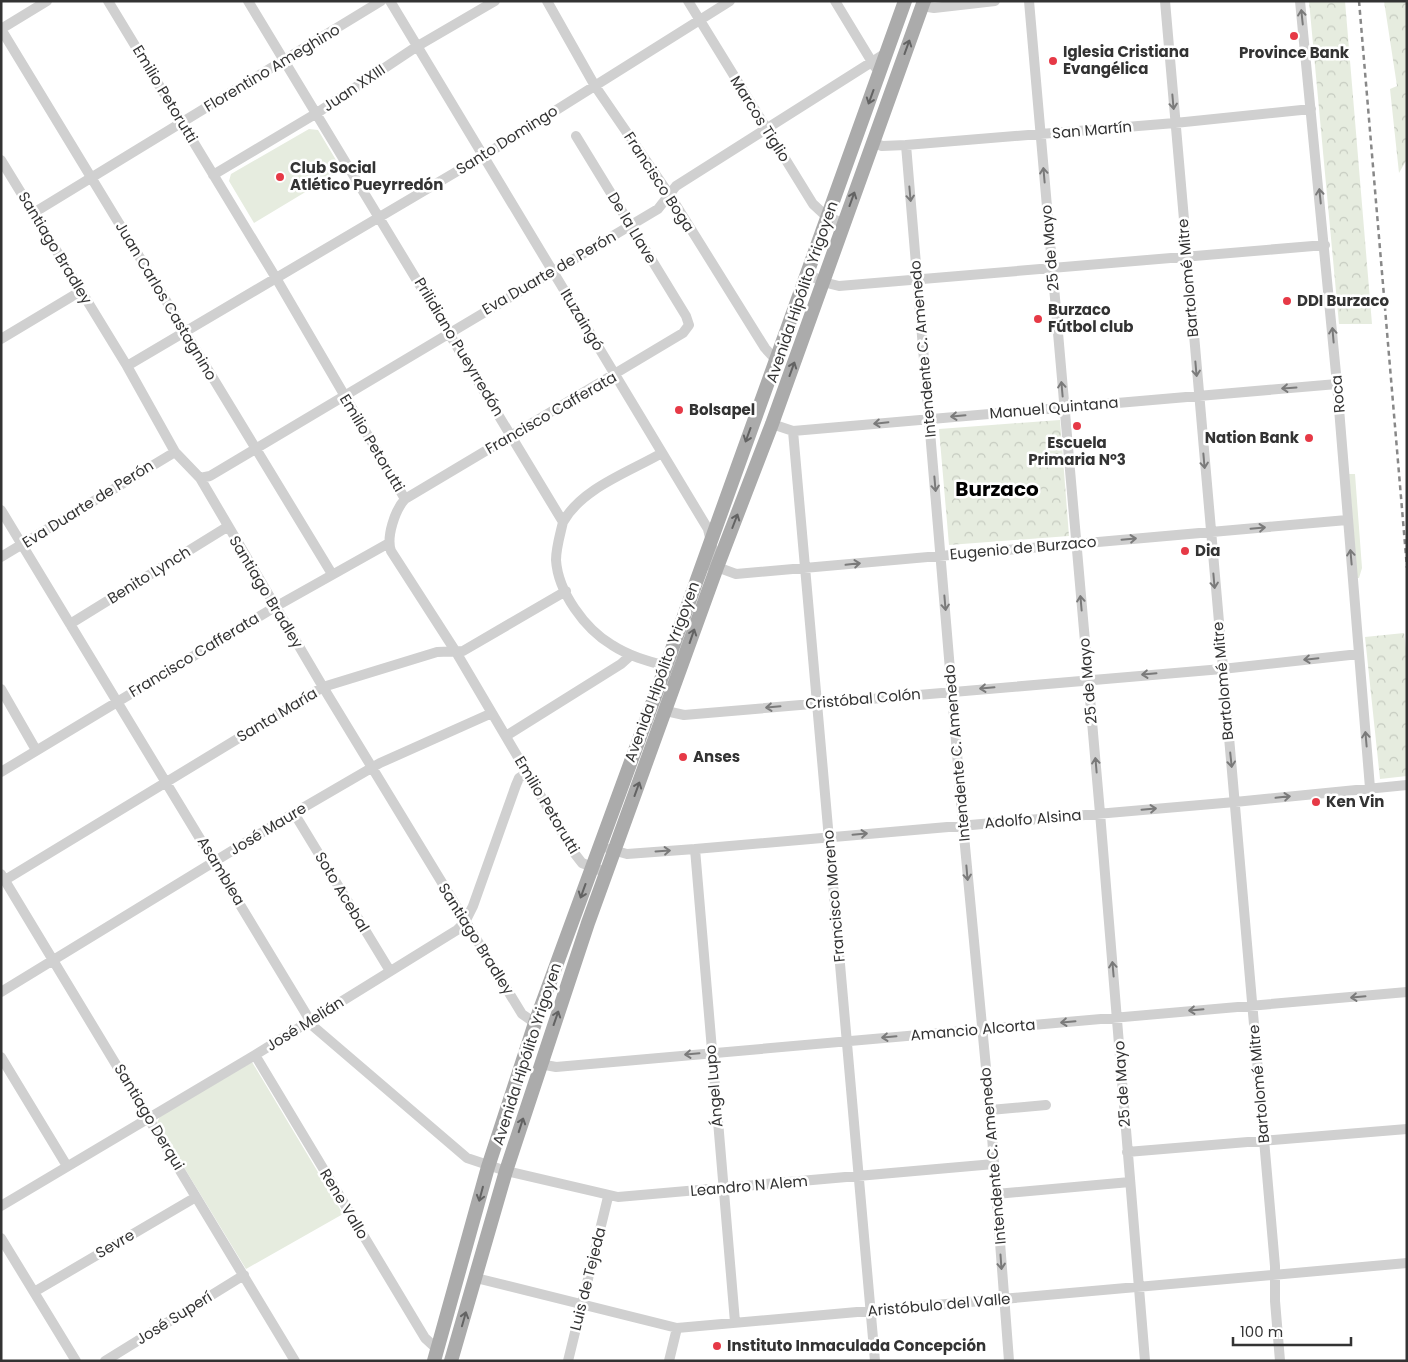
<svg xmlns="http://www.w3.org/2000/svg" width="1408" height="1362" font-family="Poppins,sans-serif">
<defs>
<pattern id="park-crowns" width="20" height="18" patternUnits="userSpaceOnUse" patternTransform="scale(1.25)"><rect width="20" height="18" fill="#e6ecdf"/><path d="M2 6a3 3 0 1 1 6 0M12 15a3 3 0 1 1 6 0" fill="none" stroke="#c6cbc0"/></pattern>
</defs>
<rect width="100%" height="100%" fill="#fff"/>
<path fill="#e6ecdf" d="M309 129 318 130 342 170 254 223 229 181 231 174Z
M1349 474H1355L1362 568 1359 578H1357Z
M252 1062 343 1214 246 1269 157 1123 160 1116Z"/>
<path fill="url(#park-crowns)" d="M1309 1H1345L1372 324H1339Z
M1384 1H1407V159L1399 173 1390 89 1397 86Z
M1060 420 1069 536 949 545 939 429Z
M1404 633 1407 656V776L1380 779 1365 637Z"/>
<g fill="none" stroke-linecap="round" stroke-linejoin="round">
<path stroke="#d0d0d0" stroke-width="10" d="M47 1 1 29 332 574
M108 1 276 278 405 499C395 510 386 537 391 551L456 652 575 854 582 863 607 873
M248 1 563 522C560 535 556 548 556 560 558 592 585 629 612 645 629 656 647 661 666 666
M390 1 708 529 717 567
M547 1 595 86 669 194 765 348 775 359
M688 1 813 204 827 217 843 223
M835 1 875 67
M1029 1 1100 813 1145 1361
M1165 1 1275 1266V1301L1280 1361
M1300 1 1337 384 1370 788
M922 6 934 8 995 1
M872 142 882 146 906 145 1175 123 1311 109
M906 145 963 825 990 1110 1009 1361
M1 160 127 366 175 452 200 478 323 687 522 1014 535 1023
M213 175 317 113 416 47 495 1
M35 212 381 1
M808 274 823 282 839 286 1325 245
M1 339 81 291
M127 366 483 156 730 1
M772 424 793 431 1337 384
M793 431 875 1361
M200 478 210 476 658 209 676 186 886 53
M405 499 683 333 689 325 686 316 576 136
M1 510 314 1027 467 1158 506 1171 618 1197 994 1164
M563 522C582 488 629 472 662 453
M1 557 175 452
M712 567H717L736 574 1347 520
M70 624 227 527
M1 689 36 750
M666 711 684 715 1222 669 1359 654
M506 736 621 664 631 655
M1 772 275 607 389 543
M294 813 390 971
M609 849 627 854 695 849 1235 802 1407 785
M695 849 735 1322
M1 874 295 1361
M5 880 323 687 437 652 463 651 566 591
M1 992 294 813 380 763 492 713
M255 1055 425 1338 438 1350
M1 1057 67 1166
M540 1064 556 1067 1407 992
M990 1110 1046 1105
M1127 1152 1407 1129
M996 1194 1130 1182
M1 1206 255 1055 457 930 465 922 473 906 516 785 519 778 527 773
M1 1238 76 1361
M476 1278 677 1328 1407 1263
M34 1292 196 1197
M105 1361 244 1275
M568 1361 608 1197
M669 1361 677 1328"/>
<path stroke="#ababab" stroke-width="14" d="M434 1361 488 1167 535 1023 666 666 905 1
M451 1361 506 1171 588 923 717 567 772 424 924 1"/>
<path stroke="#888" stroke-width="2.5" stroke-dasharray="5 4" stroke-linecap="butt" d="M1359 1 1407 568"/>
</g>
<defs><path id="oneway-shaft" d="M-6 0H5M1.5-3L5.5 0L1.5 3" fill="none" stroke-width="1.6" stroke-linecap="round" stroke-linejoin="round" transform="scale(1.25)"/></defs>
<g stroke="#7a7a7a">
<use href="#oneway-shaft" transform="translate(1302 17) rotate(-96)"/>
<use href="#oneway-shaft" transform="translate(1173 102) rotate(85)"/>
<use href="#oneway-shaft" transform="translate(1044 175) rotate(-95)"/>
<use href="#oneway-shaft" transform="translate(910 194) rotate(85)"/>
<use href="#oneway-shaft" transform="translate(1320 196) rotate(-96)"/>
<use href="#oneway-shaft" transform="translate(1333 335) rotate(-95)"/>
<use href="#oneway-shaft" transform="translate(1196 369) rotate(85)"/>
<use href="#oneway-shaft" transform="translate(1289 388) rotate(176)"/>
<use href="#oneway-shaft" transform="translate(1062 389) rotate(-95)"/>
<use href="#oneway-shaft" transform="translate(958 416) rotate(175)"/>
<use href="#oneway-shaft" transform="translate(881 423) rotate(174)"/>
<use href="#oneway-shaft" transform="translate(1204 461) rotate(85)"/>
<use href="#oneway-shaft" transform="translate(935 484) rotate(85)"/>
<use href="#oneway-shaft" transform="translate(1258 528) rotate(-5)"/>
<use href="#oneway-shaft" transform="translate(1129 539) rotate(-5)"/>
<use href="#oneway-shaft" transform="translate(1351 557) rotate(-95)"/>
<use href="#oneway-shaft" transform="translate(853 564) rotate(-6)"/>
<use href="#oneway-shaft" transform="translate(1214 581) rotate(85)"/>
<use href="#oneway-shaft" transform="translate(945 603) rotate(85)"/>
<use href="#oneway-shaft" transform="translate(1081 603) rotate(-95)"/>
<use href="#oneway-shaft" transform="translate(1311 659) rotate(174)"/>
<use href="#oneway-shaft" transform="translate(1149 674) rotate(175)"/>
<use href="#oneway-shaft" transform="translate(987 688) rotate(175)"/>
<use href="#oneway-shaft" transform="translate(773 707) rotate(175)"/>
<use href="#oneway-shaft" transform="translate(1366 739) rotate(-95)"/>
<use href="#oneway-shaft" transform="translate(1231 760) rotate(84)"/>
<use href="#oneway-shaft" transform="translate(1096 765) rotate(-95)"/>
<use href="#oneway-shaft" transform="translate(1283 797) rotate(-6)"/>
<use href="#oneway-shaft" transform="translate(1149 809) rotate(-5)"/>
<use href="#oneway-shaft" transform="translate(860 834) rotate(-5)"/>
<use href="#oneway-shaft" transform="translate(663 851) rotate(-4)"/>
<use href="#oneway-shaft" transform="translate(967 873) rotate(85)"/>
<use href="#oneway-shaft" transform="translate(1113 969) rotate(-95)"/>
<use href="#oneway-shaft" transform="translate(1358 997) rotate(175)"/>
<use href="#oneway-shaft" transform="translate(1196 1010) rotate(175)"/>
<use href="#oneway-shaft" transform="translate(1068 1022) rotate(175)"/>
<use href="#oneway-shaft" transform="translate(889 1037) rotate(175)"/>
<use href="#oneway-shaft" transform="translate(692 1054) rotate(175)"/>
<use href="#oneway-shaft" transform="translate(1001 1262) rotate(86)"/>
</g>
<g stroke="#636363">
<use href="#oneway-shaft" transform="translate(907 47) rotate(-70)"/>
<use href="#oneway-shaft" transform="translate(871 97) rotate(110)"/>
<use href="#oneway-shaft" transform="translate(852 199) rotate(-70)"/>
<use href="#oneway-shaft" transform="translate(792 369) rotate(-70)"/>
<use href="#oneway-shaft" transform="translate(748 435) rotate(110)"/>
<use href="#oneway-shaft" transform="translate(735 521) rotate(-69)"/>
<use href="#oneway-shaft" transform="translate(692 636) rotate(-71)"/>
<use href="#oneway-shaft" transform="translate(637 789) rotate(-70)"/>
<use href="#oneway-shaft" transform="translate(583 891) rotate(110)"/>
<use href="#oneway-shaft" transform="translate(556 1018) rotate(-71)"/>
<use href="#oneway-shaft" transform="translate(521 1125) rotate(-72)"/>
<use href="#oneway-shaft" transform="translate(481 1194) rotate(105)"/>
<use href="#oneway-shaft" transform="translate(464 1319) rotate(-74)"/>
</g>
<g fill="#e63946" stroke="#fff" stroke-width="2">
<circle cx="1294" cy="36" r="5"/>
<circle cx="1053" cy="61" r="5"/>
<circle cx="280" cy="177" r="5"/>
<circle cx="1287" cy="301" r="5"/>
<circle cx="1038" cy="319" r="5"/>
<circle cx="679" cy="410" r="5"/>
<circle cx="1077" cy="426" r="5"/>
<circle cx="1309" cy="438" r="5"/>
<circle cx="1185" cy="551" r="5"/>
<circle cx="683" cy="757" r="5"/>
<circle cx="1316" cy="802" r="5"/>
<circle cx="717" cy="1346" r="5"/>
</g>
<g text-anchor="middle" stroke-width="5" stroke-linejoin="round" paint-order="stroke">
<g font-size="15" font-weight="bold" fill="#333" stroke="#fff" text-anchor="start">
<text x="1063" y="57">Iglesia Cristiana<tspan x="1063" dy="17">Evangélica</tspan></text>
<text x="1294" y="58" text-anchor="middle">Province Bank</text>
<text x="290" y="173">Club Social<tspan x="290" dy="17">Atlético Pueyrredón</tspan></text>
<text x="1297" y="306">DDI Burzaco</text>
<text x="1048" y="315">Burzaco<tspan x="1048" dy="17">Fútbol club</tspan></text>
<text x="689" y="415">Bolsapel</text>
<text x="1299" y="443" text-anchor="end">Nation Bank</text>
<text x="1077" y="448" text-anchor="middle">Escuela<tspan x="1077" dy="17">Primaria Nº3</tspan></text>
<text x="1195" y="556">Dia</text>
<text x="693" y="762">Anses</text>
<text x="1326" y="807">Ken Vin</text>
<text x="727" y="1351">Instituto Inmaculada Concepción</text>
</g>
<g font-size="15" fill="#333" stroke="#fff">
<text transform="translate(272 68) rotate(-31)" y="5">Florentino Ameghino</text>
<text transform="translate(354 88) rotate(-34)" y="5">Juan XXIII</text>
<text transform="translate(165 94) rotate(59)" y="5">Emilio Petorutti</text>
<text transform="translate(760 119) rotate(58)" y="5">Marcos Tiglio</text>
<text transform="translate(1092 130) rotate(-5)" y="5">San Martín</text>
<text transform="translate(507 140) rotate(-32)" y="5">Santo Domingo</text>
<text transform="translate(659 182) rotate(57)" y="5">Francisco Boga</text>
<text transform="translate(632 228) rotate(59)" y="5">De la Llave</text>
<text transform="translate(55 248) rotate(59)" y="5">Santiago Bradley</text>
<text transform="translate(1050 248) rotate(-95)" y="5">25 de Mayo</text>
<text transform="translate(549 273) rotate(-30)" y="5">Eva Duarte de Perón</text>
<text transform="translate(1188 278) rotate(-95)" y="5">Bartolomé Mitre</text>
<text transform="translate(802 292) rotate(-71)" y="5">Avenida Hipólito Yrigoyen</text>
<text transform="translate(166 301) rotate(59)" y="5">Juan Carlos Castagnino</text>
<text transform="translate(582 320) rotate(59)" y="5">Ituzaingó</text>
<text transform="translate(459 347) rotate(59)" y="5">Prilidiano Pueyrredón</text>
<text transform="translate(923 349) rotate(-95)" y="5">Intendente C. Amenedo</text>
<text transform="translate(1338 394) rotate(-95)" y="5">Roca</text>
<text transform="translate(1054 408) rotate(-5)" y="5">Manuel Quintana</text>
<text transform="translate(551 413) rotate(-30)" y="5">Francisco Cafferata</text>
<text transform="translate(372 443) rotate(59)" y="5">Emilio Petorutti</text>
<text transform="translate(88 504) rotate(-32)" y="5">Eva Duarte de Perón</text>
<text transform="translate(1023 548) rotate(-5)" y="5">Eugenio de Burzaco</text>
<text transform="translate(149 575) rotate(-32)" y="5">Benito Lynch</text>
<text transform="translate(266 592) rotate(59)" y="5">Santiago Bradley</text>
<text transform="translate(194 655) rotate(-31)" y="5">Francisco Cafferata</text>
<text transform="translate(662 672) rotate(-70)" y="5">Avenida Hipólito Yrigoyen</text>
<text transform="translate(1088 681) rotate(-95)" y="5">25 de Mayo</text>
<text transform="translate(1223 681) rotate(-95)" y="5">Bartolomé Mitre</text>
<text transform="translate(863 699) rotate(-5)" y="5">Cristóbal Colón</text>
<text transform="translate(277 715) rotate(-31)" y="5">Santa María</text>
<text transform="translate(957 753) rotate(-95)" y="5">Intendente C. Amenedo</text>
<text transform="translate(547 805) rotate(59)" y="5">Emilio Petorutti</text>
<text transform="translate(1033 819) rotate(-5)" y="5">Adolfo Alsina</text>
<text transform="translate(268 829) rotate(-31)" y="5">José Maure</text>
<text transform="translate(221 871) rotate(59)" y="5">Asamblea</text>
<text transform="translate(342 892) rotate(59)" y="5">Soto Acebal</text>
<text transform="translate(834 896) rotate(-95)" y="5">Francisco Moreno</text>
<text transform="translate(476 939) rotate(58)" y="5">Santiago Bradley</text>
<text transform="translate(305 1024) rotate(-32)" y="5">José Melián</text>
<text transform="translate(973 1030) rotate(-5)" y="5">Amancio Alcorta</text>
<text transform="translate(527 1054) rotate(-72)" y="5">Avenida Hipólito Yrigoyen</text>
<text transform="translate(1122 1084) rotate(-94)" y="5">25 de Mayo</text>
<text transform="translate(1259 1084) rotate(-95)" y="5">Bartolomé Mitre</text>
<text transform="translate(714 1086) rotate(-95)" y="5">Ángel Lupo</text>
<text transform="translate(149 1117) rotate(59)" y="5">Santiago Derqui</text>
<text transform="translate(993 1156) rotate(-95)" y="5">Intendente C. Amenedo</text>
<text transform="translate(749 1186) rotate(-5)" y="5">Leandro N Alem</text>
<text transform="translate(344 1204) rotate(59)" y="5">Rene Vallo</text>
<text transform="translate(115 1244) rotate(-30)" y="5">Sevre</text>
<text transform="translate(588 1279) rotate(-76)" y="5">Luis de Tejeda</text>
<text transform="translate(939 1305) rotate(-5)" y="5">Aristóbulo del Valle</text>
<text transform="translate(174 1318) rotate(-32)" y="5">José Superí</text>
</g>
<g font-size="20" font-weight="bold" fill="#000" stroke="#fff">
<text x="997" y="496">Burzaco</text>
</g>
</g>
<rect width="1408" height="1362" fill="none" stroke="#333333" stroke-width="5"/>
<path d="M1233 1337v8h118v-8" fill="none" stroke="#333333" stroke-width="2.5"/>
<text x="1240" y="1337" font-size="15" fill="#333333" stroke="#ffffff" stroke-width="4" paint-order="stroke">100 m</text>
</svg>
